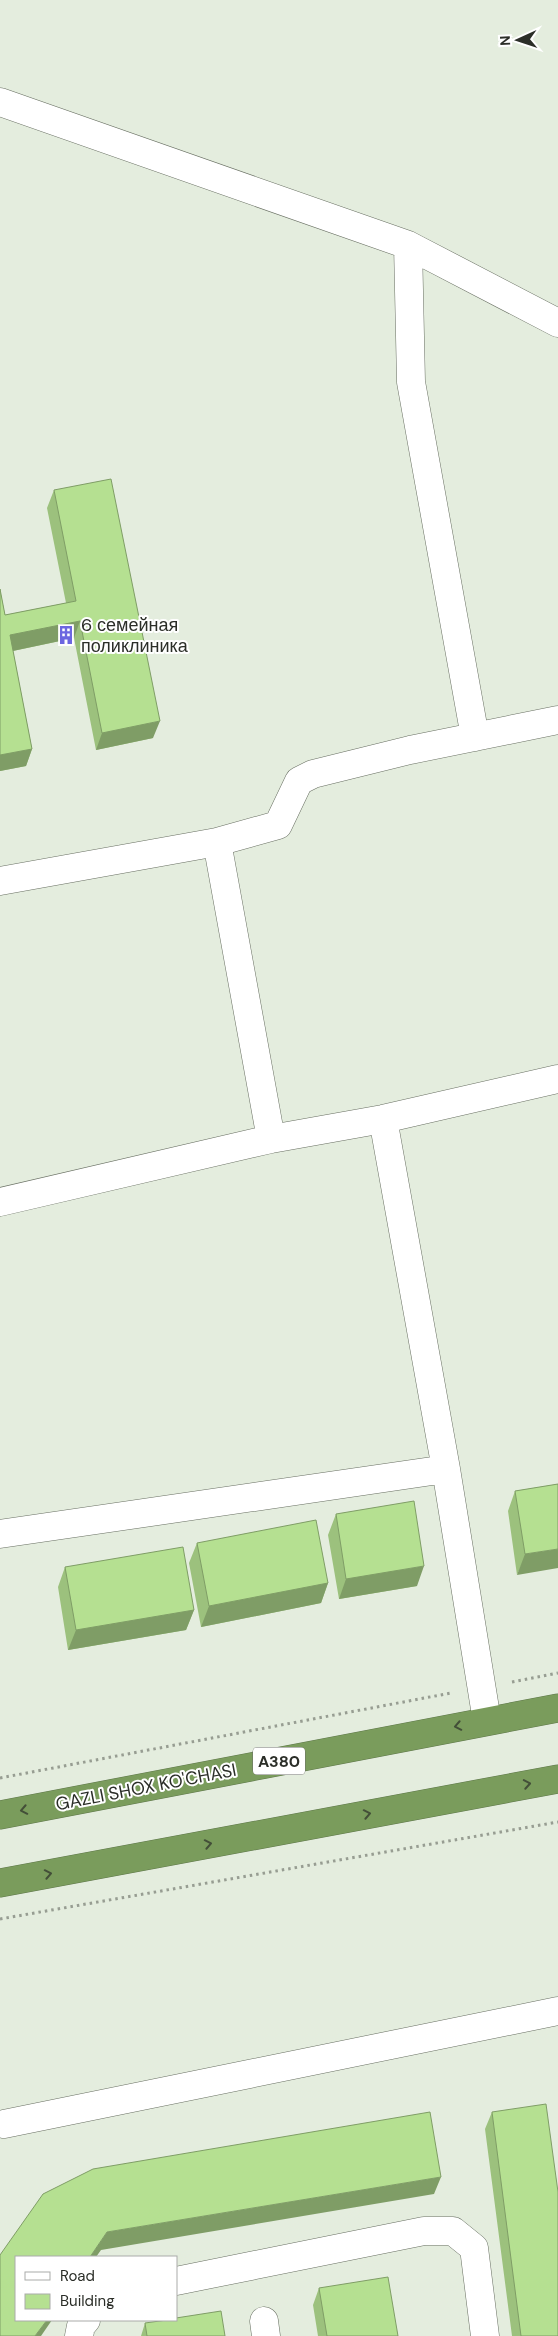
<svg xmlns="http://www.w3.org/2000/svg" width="558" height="2336" font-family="'DM Sans',sans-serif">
<rect width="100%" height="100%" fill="#e4edde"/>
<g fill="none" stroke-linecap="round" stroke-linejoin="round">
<g stroke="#686f62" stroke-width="29">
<path id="street" d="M0 102 408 245 558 323
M408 245 411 382 475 737
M217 842 271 1139
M0 881 217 842 278 825 299 781 313 774 410 750 558 720
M383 1119 446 1469 487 1721
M0 1202 271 1139 383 1119 558 1079
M0 1534 446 1469
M4 2124 558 2011
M176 2281 424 2231H453L474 2248 485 2336
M264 2321 266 2336
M79 2336 81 2326 86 2320"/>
</g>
<g stroke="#5e764a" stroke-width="29">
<path id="highway" d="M0 1815 558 1708
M0 1883 558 1779"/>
</g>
<path stroke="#979d92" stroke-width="3" stroke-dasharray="2.5 4" stroke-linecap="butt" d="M512 1682 558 1673
M0 1778 451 1693
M0 1919 558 1822"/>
<use href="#street" stroke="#fff" stroke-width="28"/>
<use href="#highway" stroke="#7a9c5c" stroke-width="28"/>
</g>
<path fill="#9cc17d" d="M54 490 153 738 96 750 74 638 13 651 32 749 26 766 0 771V589L5 615 66 603 47 508Z
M558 1484 517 1575 508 1511 515 1491Z
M336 1514 417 1586 339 1599 328 1535Z
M197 1543 328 1583 321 1603 201 1627 189 1563Z
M65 1567 194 1610 186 1630 68 1650 58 1587Z
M492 2112 558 2336H512L485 2129Z
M319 2288 398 2336H318L313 2305Z
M145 2323 225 2336H141Z"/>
<path fill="#7f9d66" d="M80 621 74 638 3 653 10 635Z
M160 721 153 738 96 750 102 733Z
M32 749 26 766 0 771V755Z
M558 1549V1568L517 1575 525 1554Z
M424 1566 417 1586 339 1599 346 1579Z
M328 1583 321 1603 201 1627 209 1606Z
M194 1610 186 1630 68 1650 76 1630Z
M441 2177 434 2194 101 2250 96 2257H90L107 2232Z
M47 2320H52L41 2336H35Z"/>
<path fill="#b5e091" stroke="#7f9d66" d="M111 479 160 721 102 733 80 621 10 635 32 749 0 755V589L5 615 76 601 54 490Z
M558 1484V1549L525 1554 515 1491Z
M414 1501 424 1566 346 1579 336 1514Z
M316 1520 328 1583 209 1606 197 1543Z
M183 1547 194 1610 76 1630 65 1567Z
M546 2104 558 2192V2336H521L492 2112Z
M430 2112 441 2177 107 2232 90 2257H16V2320H47L35 2336H0V2255L43 2194 93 2169Z
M388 2277 398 2336H327L319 2288Z
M221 2311 225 2336H147L145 2323 167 2320H176V2318Z"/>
<defs><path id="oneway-chevron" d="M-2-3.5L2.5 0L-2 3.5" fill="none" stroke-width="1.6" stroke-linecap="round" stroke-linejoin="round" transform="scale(1.25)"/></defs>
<g stroke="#434f38">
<use href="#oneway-chevron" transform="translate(458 1726) rotate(169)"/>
<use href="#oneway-chevron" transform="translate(527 1784) rotate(-10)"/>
<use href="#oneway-chevron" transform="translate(24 1810) rotate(169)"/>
<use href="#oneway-chevron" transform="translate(367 1814) rotate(-11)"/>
<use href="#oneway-chevron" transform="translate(208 1844) rotate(-11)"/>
<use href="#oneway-chevron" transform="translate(48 1874) rotate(-11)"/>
</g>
<defs>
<g id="building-bare" transform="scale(1.5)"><path d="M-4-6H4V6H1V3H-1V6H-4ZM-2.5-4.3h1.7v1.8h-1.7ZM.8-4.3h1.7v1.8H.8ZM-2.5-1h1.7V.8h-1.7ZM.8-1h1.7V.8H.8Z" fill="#6c66e0" stroke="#fff" stroke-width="2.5" paint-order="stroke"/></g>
</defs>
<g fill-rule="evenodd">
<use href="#building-bare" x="66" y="635"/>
</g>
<g text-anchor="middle" stroke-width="4" stroke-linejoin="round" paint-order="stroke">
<rect fill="#fff" stroke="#6b6d68" stroke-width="1" x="253" y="1747.5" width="52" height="27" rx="4"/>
<g font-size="16" font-weight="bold" fill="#2b2e28">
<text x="279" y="1767">A380</text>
</g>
<g font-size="18" fill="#2b2e28" stroke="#fff" text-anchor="start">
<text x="81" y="631">6 семейная<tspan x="81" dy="21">поликлиника</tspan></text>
</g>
<g font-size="18" fill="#2b2e28" stroke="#fff">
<text transform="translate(146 1787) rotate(-11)" y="6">GAZLI SHOX KO'CHASI</text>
</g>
</g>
<rect x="15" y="2256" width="162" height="65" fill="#ffffff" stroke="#aaaba9"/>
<rect x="25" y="2272" width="25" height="8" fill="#ffffff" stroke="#aaaba9"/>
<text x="60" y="2281" font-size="15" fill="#2b2e28">Road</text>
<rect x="25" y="2294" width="25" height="15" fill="#b5e091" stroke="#aaaba9"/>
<text x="60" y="2306" font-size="15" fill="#2b2e28">Building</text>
<g transform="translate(518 40) rotate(267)" stroke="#ffffff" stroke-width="4" paint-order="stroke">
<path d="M0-4L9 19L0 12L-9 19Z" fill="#2b2e28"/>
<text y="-8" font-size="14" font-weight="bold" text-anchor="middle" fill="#2b2e28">N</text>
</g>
</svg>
